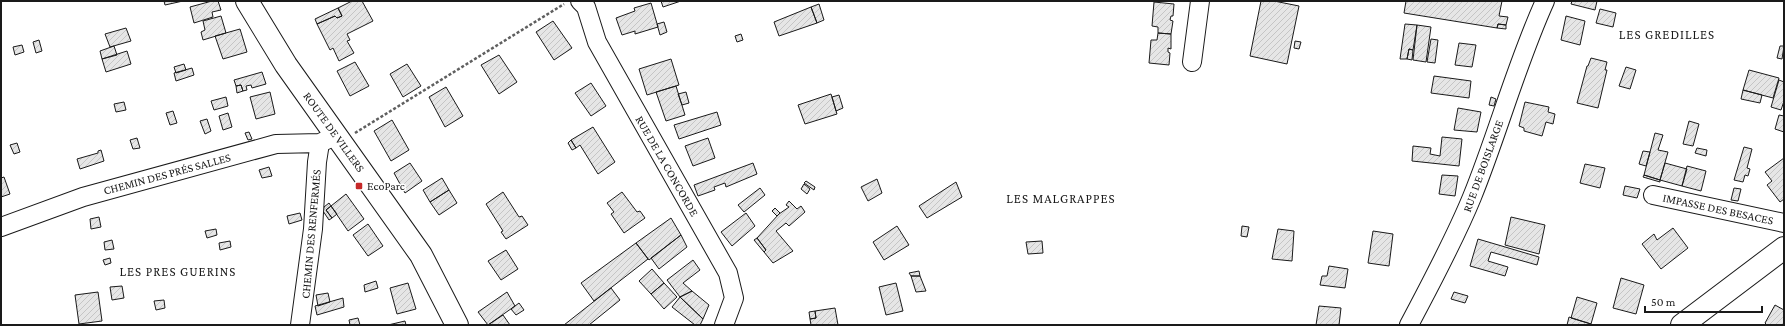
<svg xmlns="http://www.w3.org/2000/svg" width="1785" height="326" font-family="'Crimson Pro',serif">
<defs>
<pattern id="building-hatch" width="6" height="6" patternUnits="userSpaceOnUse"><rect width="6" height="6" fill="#e6e6e6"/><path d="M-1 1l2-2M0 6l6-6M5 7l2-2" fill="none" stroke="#c5c5c5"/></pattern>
</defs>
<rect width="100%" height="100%" fill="#fff"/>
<path fill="url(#building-hatch)" stroke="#1a1a1a" d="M164 1H183L165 5Z
M212 1H218L221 10 212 12 213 17 194 23 190 7Z
M352 1H362L373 21 347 34 350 40 347 41 354 53 339 61 333 48 330 50 317 24 335 16 337 18 342 16 338 8Z
M661 1H681L663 7Z
M1261 1H1274L1299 6 1287 64 1250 56Z
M1406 1H1502L1499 16 1508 17 1506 25 1498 24 1497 28 1404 13Z
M1572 1H1597L1595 10 1571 4Z
M1154 2 1174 4 1173 16H1171L1170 20 1173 21 1171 34 1158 33V27L1152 26Z
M651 3 658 27 635 34V31L622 35 616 18 635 11 634 8Z
M819 4 824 20 817 23 811 7Z
M811 7 817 23 779 36 774 22Z
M338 8 342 16 337 18 335 16 317 24 315 19Z
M1600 9 1616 13 1613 27 1596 23Z
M221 16 226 33 203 40 201 32 205 30 203 21Z
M1566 16 1585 21 1580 45 1561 40Z
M553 21 572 48 554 60 536 32Z
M664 22 667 32 660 35 657 24Z
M1405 24 1417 25 1413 50 1409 49 1407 59H1400Z
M1498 24 1506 25V29L1497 28Z
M1417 25 1431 27 1426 62 1413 60Z
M126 28 131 41 110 47 105 34Z
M240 29 247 52 223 59 215 36Z
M1158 33 1171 34V49L1168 48V52L1170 53 1169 65 1149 63 1151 40H1157Z
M741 34 743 40 737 42 735 36Z
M1431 39 1438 40 1435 63 1427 62Z
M39 40 42 51 36 53 33 42Z
M1295 41 1301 42 1299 49 1294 48Z
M1459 43 1476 45 1472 67 1455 65Z
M22 45 24 52 15 55 13 47Z
M114 46 117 55 102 59 100 51Z
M1780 46H1784L1782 59 1777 58Z
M1409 49 1413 50 1412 60 1407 59Z
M127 51 131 64 106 72 102 59Z
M499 55 517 82 499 94 481 65Z
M1591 58 1607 62 1605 70H1607L1598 108 1577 103 1587 66H1588Z
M671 59 679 85 647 95 639 69Z
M355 62 369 86 350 96 337 71Z
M184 64 186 70 176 73 174 67Z
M407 64 421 86 403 97 390 74Z
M1626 67 1636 70 1630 89 1619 86Z
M192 68 194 75 176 81 174 73Z
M1749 70 1779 78 1773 98 1743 90Z
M262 72 266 84 252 88 251 85 246 86 247 90 243 91 241 85 236 86 234 80Z
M1434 76 1471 81 1469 98 1431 93Z
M1779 80 1784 82V101L1781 110 1771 107Z
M591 83 606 106 591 116 575 93Z
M241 85 243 91 237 93 236 86Z
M676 86 685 115 666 121 656 92Z
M446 87 463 116 445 127 429 97Z
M1743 90 1762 95 1760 103 1741 99Z
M270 92 275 114 256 119 250 97Z
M686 92 689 103 682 105 678 94Z
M831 94 837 114 805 124 798 105Z
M839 95 843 108 836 111 832 97Z
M226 97 228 106 214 110 211 101Z
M1491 97 1496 99 1494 106 1489 105Z
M124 102 126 110 116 112 114 104Z
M1525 102 1549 107 1548 112 1555 114 1553 124 1546 122 1542 136 1524 131V128L1519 126Z
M1458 108 1481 112 1477 132 1454 130Z
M173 111 177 123 170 125 166 113Z
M717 112 721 125 679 139 674 125Z
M228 113 232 127 223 130 219 116Z
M1779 115 1784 116V132L1775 129Z
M207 119 211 131 205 134 200 121Z
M392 120 409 150 391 161 374 131Z
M1689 121 1699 124 1693 146 1683 144Z
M593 127 615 162 598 174 580 145 576 148 571 140Z
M249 132 252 139 248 140 245 133Z
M1655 133 1663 135 1658 150 1668 152 1660 180 1644 175Z
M1442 137 1462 139 1459 166 1412 161 1413 146 1431 148 1430 154 1440 156Z
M137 138 140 148 133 149 130 140Z
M708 138 715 158 693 166 685 146Z
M571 140 576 148 572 150 568 143Z
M17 143 20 152 14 154 10 145Z
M1744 147 1752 149 1747 168 1750 169 1748 176 1745 175 1743 182 1734 180Z
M1697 148 1707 150 1706 156 1695 153Z
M101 150 104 161 80 169 77 159 98 153V151Z
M1643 151 1650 152 1646 166 1639 164Z
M1784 158V199L1780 202 1767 185 1772 181 1765 172Z
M410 163 422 181 405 193 394 173Z
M753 163 757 174 726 187 725 183 714 187 715 190 698 196 694 185Z
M1665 163 1687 169 1682 186 1660 180Z
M1585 164 1605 168 1600 188 1580 183Z
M1687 166 1706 171 1701 191 1682 186Z
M269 167 272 176 262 178 259 170Z
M1442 175 1458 176 1455 196 1439 194Z
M1644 175 1660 180V182L1643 177Z
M4 177 10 194 1 197V178Z
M442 178 449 190 430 202 423 190Z
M877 179 882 193 868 201 861 187Z
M806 181 815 187 814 190 804 183Z
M956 182 962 197 927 218 919 206Z
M804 184 810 189 807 194 801 189Z
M1625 186 1640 189 1637 198 1623 195Z
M760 188 765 195 744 212 738 205Z
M1734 188 1741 189 1738 201 1731 200Z
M449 190 457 203 439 215 430 202Z
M503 192 519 217 522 216 528 225 506 239 501 232 503 231 486 204Z
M622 192 637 212 640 211 645 218 624 233 611 214 614 212 607 203Z
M346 194 364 219 348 231 331 206Z
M789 201 797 209 801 206 805 212 789 226 786 223 776 231 793 251 773 263 764 252 766 250 757 238 779 214 789 207 786 205Z
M329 203 331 206 326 210 332 218 329 220 323 211 324 207Z
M331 206 337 214 332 218 326 210Z
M775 208 780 213 777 216 772 211Z
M300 213 302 220 289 224 287 216Z
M746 213 755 226 732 246 721 232Z
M99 217 101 227 91 229 90 219Z
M1511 217 1545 225 1539 254 1505 245Z
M671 218 681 235 649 260 636 243Z
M368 224 383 246 368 256 353 235Z
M897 226 909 245 884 260 873 242Z
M1242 226 1249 227 1247 237 1241 236Z
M1673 228 1688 248 1661 269 1642 244 1654 234 1657 240Z
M216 229 217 235 207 238 205 231Z
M1278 229 1294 231 1292 261 1272 259Z
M1373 231 1393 234 1389 266 1368 263Z
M681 235 687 247 659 269 651 258Z
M757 238 766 250 764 252 754 240Z
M1478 239 1539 257 1537 265 1491 252 1488 261 1508 267 1505 276 1470 266Z
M112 240 114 249 105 250 104 242Z
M230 241 231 247 220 250 219 243Z
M1042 241 1043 253 1028 254 1026 242Z
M636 243 648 259 594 301 581 283Z
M506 250 518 269 501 280 488 261Z
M110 258 111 263 105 265 103 260Z
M693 260 700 270 683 283 692 291 680 297 667 280Z
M1329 266 1348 269 1345 288 1320 285 1322 276H1327Z
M652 269 664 283 651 294 639 281Z
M919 271 920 276H911L909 273Z
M911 276H920L926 291 916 292Z
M1621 278 1644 285 1636 314 1613 308Z
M376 281 378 288 365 292 364 285Z
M408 283 416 309 397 314 390 288Z
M664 283 677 297 664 309 651 294Z
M896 283 903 311 886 315 879 287Z
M122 286 124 298 112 300 110 287Z
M611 288 620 300 589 325H564Z
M692 291 709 305 703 319 680 297Z
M98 292 102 321 79 324 75 295Z
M507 292 515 306 488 325 478 312Z
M1454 292 1468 296 1465 303 1451 299Z
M328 293 330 302 318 306 316 295Z
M680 297 703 319 700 325H695L672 307Z
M1577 297 1597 303 1591 324 1571 318Z
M343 298 344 307 317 315 315 306Z
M164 300 165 308 156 310 154 301Z
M519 303 524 310 516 315 511 309Z
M1775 305 1784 310V325H1767L1765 323Z
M1319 306 1341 308 1339 325H1316Z
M835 308 838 325H811L810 319 816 318 815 311Z
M815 311 816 318 810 319 809 312Z
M503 315 510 325H488Z
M1569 317 1591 324V325H1567Z
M358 318 360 325H350L349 320Z
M405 321 406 325H388Z"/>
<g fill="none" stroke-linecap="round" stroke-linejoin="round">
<g stroke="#1a1a1a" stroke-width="20">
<path id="minor" d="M580 1 586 7 597 42 728 273 734 298 724 325
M1192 62 1200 1
M1653 195 1784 223
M1 227 83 197 276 144 320 143 337 135
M300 325 313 229 317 162 320 143
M1409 325C1431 283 1454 241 1472 197 1498 133 1516 65 1545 1"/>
</g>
<g stroke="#1a1a1a" stroke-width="24">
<path id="major" d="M247 1 286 65 421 255 457 325
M1682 325 1784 248"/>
</g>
<path stroke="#5f5f5f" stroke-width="2.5" stroke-dasharray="3 2" stroke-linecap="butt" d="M355 133 564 4"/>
<use href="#minor" stroke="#fff" stroke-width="18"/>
<use href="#major" stroke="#fff" stroke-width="22"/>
</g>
<rect fill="#c62828" stroke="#fff" stroke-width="1.5" x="355" y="182" width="8" height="8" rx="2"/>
<g text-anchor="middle" stroke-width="3" stroke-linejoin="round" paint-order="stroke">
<g font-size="12" fill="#1a1a1a" stroke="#fff">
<text transform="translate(334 132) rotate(54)" y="4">ROUTE DE VILLERS</text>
<text transform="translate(667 166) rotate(60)" y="4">RUE DE LA CONCORDE</text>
<text transform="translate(1483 166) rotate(-70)" y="4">RUE DE BOISLARGE</text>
<text transform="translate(167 174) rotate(-15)" y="4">CHEMIN DES PRÉS SALLES</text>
<text transform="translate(1718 209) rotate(12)" y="4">IMPASSE DES BESACES</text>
<text transform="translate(311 234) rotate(-85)" y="4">CHEMIN DES RENFERMÉS</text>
</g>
<g font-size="12" fill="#1a1a1a" stroke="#fff" text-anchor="start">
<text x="367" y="190">EcoParc</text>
</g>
<g font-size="13" letter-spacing="1" fill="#1a1a1a" stroke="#fff">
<text x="1667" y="39">LES GREDILLES</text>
<text x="1061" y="203">LES MALGRAPPES</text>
<text x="178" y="276">LES PRES GUERINS</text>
</g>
</g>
<rect width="1785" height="326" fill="none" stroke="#1a1a1a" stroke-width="4"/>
<path d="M1645 306v6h117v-6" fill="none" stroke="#1a1a1a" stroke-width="2"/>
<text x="1651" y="306" font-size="12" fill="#1a1a1a" stroke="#ffffff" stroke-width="3" paint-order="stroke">50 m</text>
</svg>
